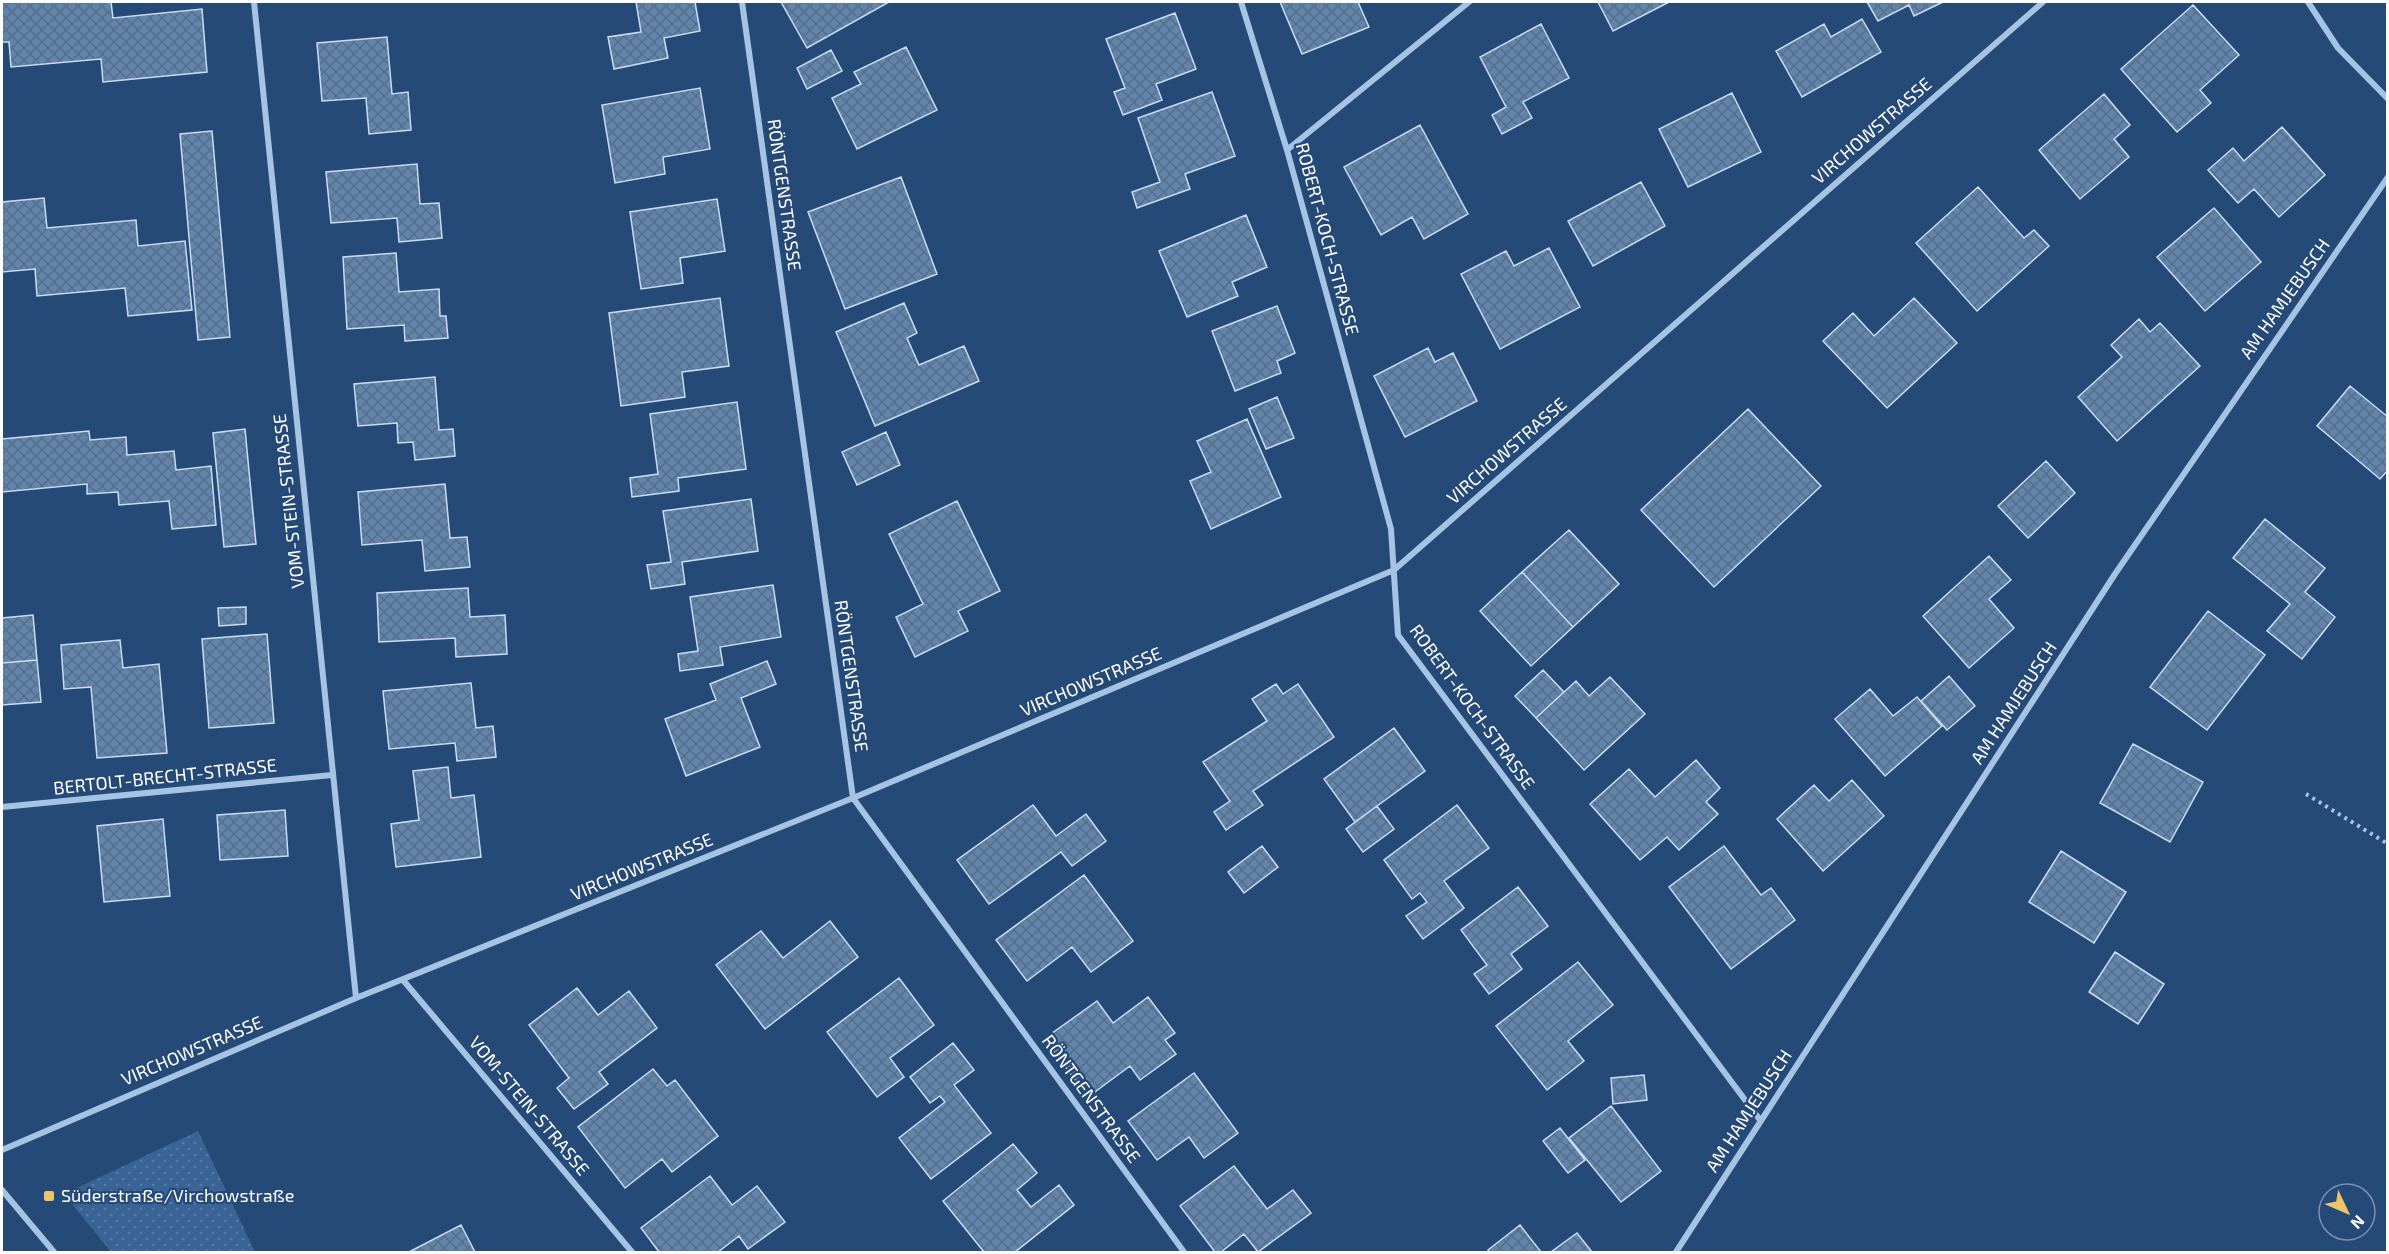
<svg xmlns="http://www.w3.org/2000/svg" width="2389" height="1254" font-family="'Exo 2',sans-serif">
<defs>
<pattern id="park-dots" width="8" height="8" patternUnits="userSpaceOnUse" patternTransform="scale(1.5)"><rect width="8" height="8" fill="#396495"/><path d="M2 2h.1M6 6h.1" fill="none" stroke="#577ba5" stroke-width="1.8" stroke-linecap="round"/></pattern>
<pattern id="building-cross-hatch" width="8" height="8" patternUnits="userSpaceOnUse" patternTransform="scale(1.5)"><rect width="8" height="8" fill="#6184ac"/><path d="M0 0l8 8M0 8l8-8" fill="none" stroke="#596e86"/></pattern>
</defs>
<rect width="100%" height="100%" fill="#254a77"/>
<path fill="url(#park-dots)" d="M198 1131 255 1252H111L64 1194Z"/>
<path fill="url(#building-cross-hatch)" stroke="#c9dcf3" stroke-width="1.5" d="M2 2H111L113 18 202 9 207 72 103 82 101 59 11 67 9 42H2Z
M636 2H695L700 31 664 38 668 58 614 69 608 37 641 32Z
M781 2H889L807 48Z
M1280 2H1358L1369 27 1302 54Z
M1598 2H1669L1613 31Z
M1867 2H1943L1914 16 1909 5 1878 21Z
M2193 5 2239 55 2200 90 2211 103 2177 132 2121 69Z
M1175 13 1196 69 1156 84 1162 100 1123 115 1114 92 1125 88 1106 39Z
M1862 19 1881 52 1802 97 1776 51 1824 24 1831 37Z
M1541 24 1569 78 1523 102 1532 118 1502 134 1492 115 1506 107 1480 57Z
M387 37 392 94 408 92 411 130 369 134 366 98 322 101 317 43Z
M906 47 937 110 857 149 832 98 861 84 854 72Z
M831 50 842 71 807 89 797 68Z
M700 88 710 149 663 157 665 174 615 183 602 105Z
M1212 92 1235 156 1185 174 1190 189 1137 208 1132 192 1160 182 1138 118Z
M1732 93 1761 152 1688 187 1659 129Z
M2104 94 2130 125 2114 139 2129 157 2080 199 2039 150Z
M1420 125 1468 214 1424 239 1412 217 1381 235 1344 167Z
M2282 127 2325 175 2279 217 2254 189 2238 203 2208 170 2233 148 2244 161Z
M212 131 230 337 198 340 180 134Z
M417 164 420 204 439 203 442 238 399 242 397 218 331 223 326 172Z
M901 177 937 274 845 309 808 212Z
M1641 182 1665 226 1593 266 1568 221Z
M1978 187 2024 238 2034 230 2049 246 1977 311 1916 243Z
M44 198 47 228 136 220 138 246 185 241 192 310 128 316 125 288 37 296 35 269 2 272V202Z
M717 199 725 251 680 258 683 283 641 289 630 212Z
M2214 208 2261 262 2205 311 2157 257Z
M1246 215 1267 267 1232 282 1238 296 1187 317 1159 251Z
M1549 248 1580 307 1500 349 1461 274 1506 251 1514 266Z
M396 253 399 292 439 289 440 316H446L448 338 405 341 404 325 347 329 343 257Z
M720 298 729 366 682 372 685 397 621 406 609 313Z
M1914 298 1957 343 1887 408 1823 341 1853 313 1874 336Z
M904 303 917 333 907 338 919 365 964 346 979 381 875 426 836 332Z
M1277 306 1295 353 1277 361 1281 373 1235 391 1212 331Z
M2139 319 2150 332 2160 323 2200 366 2117 441 2078 397 2122 357 2111 345Z
M1428 348 1435 362 1453 353 1477 401 1405 437 1374 376Z
M435 377 439 430 453 429 455 456 415 460 413 442 398 443 397 423 358 426 354 384Z
M2350 386 2388 417V470L2380 479 2317 426Z
M1277 397 1294 438 1266 449 1249 409Z
M737 402 746 469 678 478 679 491 632 497 630 478 658 474 650 414Z
M1748 409 1821 486 1714 587 1641 510Z
M1247 419 1281 497 1211 529 1190 481 1211 472 1197 441Z
M245 429 256 544 224 547 213 433Z
M89 431 90 440 126 437 127 455 174 451 176 470 211 466 216 525 172 529 169 501 119 505 118 492 87 494V484L2 492V439Z
M886 432 900 465 857 485 842 452Z
M2046 461 2075 493 2028 538 1998 506Z
M445 484 450 538 467 537 470 567 425 571 422 540 362 545 358 492Z
M751 499 758 551 682 562 685 584 651 589 647 565 671 562 663 511Z
M957 501 1000 591 958 611 968 631 915 657 896 617 923 604 889 534Z
M2265 519 2325 568 2305 592 2335 617 2302 659 2267 631 2290 604 2233 558Z
M1569 530 1619 584 1573 627 1522 572Z
M1989 556 2011 580 1989 599 2014 628 1969 668 1923 616Z
M1522 572 1573 627 1531 666 1480 611Z
M773 585 781 637 720 647 723 665 680 671 678 654 698 651 690 597Z
M468 588 470 617 505 615 507 654 456 657 455 638 379 642 377 593Z
M246 607V624L219 626 218 608Z
M2208 611 2265 655 2207 730 2150 687Z
M33 615 37 660 2 663V618Z
M267 634 274 723 209 728 202 639Z
M120 640 123 668 159 664 167 753 97 758 91 687 64 689 61 645Z
M37 660 41 702 2 705V663Z
M767 661 776 684 741 698 760 747 686 776 665 719 716 700 710 684Z
M1543 670 1564 692 1536 718 1515 696Z
M1949 676 1975 706 1947 730 1921 701Z
M1610 677 1645 714 1584 770 1536 718 1576 681 1589 696Z
M471 683 476 728 493 726 496 757 457 761 455 743 389 749 383 691Z
M1276 684 1283 694 1298 684 1334 737 1253 791 1263 805 1226 830 1214 812 1230 801 1203 762 1267 721 1252 699Z
M1870 689 1893 716 1917 697 1942 726 1885 776 1835 719Z
M1394 728 1425 771 1355 822 1324 779Z
M2133 744 2203 782 2170 842 2100 803Z
M1696 760 1720 788 1706 802 1718 814 1679 850 1667 837 1640 860 1590 804 1629 769 1655 797Z
M448 767 451 798 474 795 481 857 396 867 391 824 419 820 413 771Z
M1852 780 1884 816 1823 871 1777 819 1814 785 1829 801Z
M1033 805 1056 836 1086 814 1106 841 1072 866 1061 852 989 904 957 860Z
M1457 805 1489 848 1444 881 1464 908 1423 939 1406 916 1427 902 1420 893 1412 899 1384 860Z
M1377 806 1394 829 1363 852 1346 829Z
M285 810 288 856 220 860 217 815Z
M163 819 170 896 104 902 97 826Z
M1262 846 1278 867 1244 893 1228 872Z
M1724 846 1761 895 1771 888 1795 920 1731 969 1669 887Z
M2061 851 2126 892 2094 943 2029 902Z
M1084 875 1133 941 1091 972 1072 947 1027 981 996 940Z
M1518 887 1548 926 1511 954 1522 969 1489 994 1474 974 1487 965 1461 930Z
M830 921 858 957 765 1029 716 965 761 931 783 958Z
M2115 952 2164 984 2138 1024 2089 992Z
M1578 962 1613 1005 1568 1041 1584 1061 1547 1090 1496 1026Z
M899 978 934 1025 890 1058 904 1077 877 1097 827 1032Z
M577 988 598 1015 629 991 657 1028 599 1072 608 1084 574 1109 557 1088 569 1078 529 1025Z
M1148 997 1175 1033 1165 1040 1176 1054 1140 1080 1130 1066 1088 1097 1044 1039 1097 1001 1113 1023Z
M953 1043 974 1070 954 1085 991 1133 931 1179 899 1138 945 1102 940 1096 930 1103 910 1077Z
M653 1069 667 1086 675 1080 718 1136 672 1172 662 1159 625 1188 578 1127Z
M1194 1073 1238 1133 1204 1158 1189 1137 1157 1160 1128 1121Z
M1644 1075 1647 1100 1613 1104 1611 1078Z
M1611 1106 1661 1171 1621 1202 1569 1138Z
M1560 1128 1585 1160 1568 1173 1543 1141Z
M1013 1144 1037 1173 1017 1190 1031 1207 1059 1185 1074 1205 1015 1252H984L943 1201Z
M1234 1166 1267 1209 1293 1190 1311 1213 1258 1252 1244 1234 1221 1252H1215L1180 1206Z
M710 1176 732 1205 757 1186 785 1222 748 1249 739 1236 718 1252H659L641 1228Z
M461 1225 475 1252H409Z
M1520 1225 1541 1252H1490L1488 1250Z
M1577 1233 1592 1252H1551Z"/>
<g fill="none" stroke-linecap="round" stroke-linejoin="round">
<path stroke="#a7c3e3" stroke-width="4" stroke-dasharray="3 4.5" stroke-linecap="butt" d="M2306 794 2388 844"/>
<path stroke="#a7c3e3" stroke-width="6" d="M254 2 356 998
M742 2 853 798 1184 1252
M1241 2 1287 150 1391 529 1398 635 1760 1120
M2308 2 2338 48 2388 99
M1287 150 1469 2
M2 807 332 775
M403 980 632 1252
M2 1150 356 998 853 798 1394 570 2043 2
M2 1190 54 1252
M1676 1252 2115 574 2388 177"/>
</g>
<rect fill="#ecc56b" stroke="#254a77" stroke-width="2" x="43" y="1190" width="12" height="12" rx="3"/>
<g text-anchor="middle" stroke-width="4.5" stroke-linejoin="round" paint-order="stroke">
<g font-size="18" fill="#fff" stroke="#254a77">
<text transform="translate(1872 131) rotate(-41)" y="6">VIRCHOWSTRASSE</text>
<text transform="translate(784 195) rotate(82)" y="6">RÖNTGENSTRASSE</text>
<text transform="translate(1327 239) rotate(75)" y="6">ROBERT-KOCH-STRASSE</text>
<text transform="translate(2285 299) rotate(-55)" y="6">AM HAMJEBUSCH</text>
<text transform="translate(1507 451) rotate(-41)" y="6">VIRCHOWSTRASSE</text>
<text transform="translate(289 501) rotate(-96)" y="6">VOM-STEIN-STRASSE</text>
<text transform="translate(851 676) rotate(82)" y="6">RÖNTGENSTRASSE</text>
<text transform="translate(1091 682) rotate(-23)" y="6">VIRCHOWSTRASSE</text>
<text transform="translate(2014 703) rotate(-57)" y="6">AM HAMJEBUSCH</text>
<text transform="translate(1472 707) rotate(54)" y="6">ROBERT-KOCH-STRASSE</text>
<text transform="translate(165 777) rotate(-6)" y="6">BERTOLT-BRECHT-STRASSE</text>
<text transform="translate(642 867) rotate(-22)" y="6">VIRCHOWSTRASSE</text>
<text transform="translate(192 1051) rotate(-23)" y="6">VIRCHOWSTRASSE</text>
<text transform="translate(1091 1099) rotate(54)" y="6">RÖNTGENSTRASSE</text>
<text transform="translate(529 1106) rotate(50)" y="6">VOM-STEIN-STRASSE</text>
<text transform="translate(1749 1111) rotate(-57)" y="6">AM HAMJEBUSCH</text>
</g>
<g font-size="18" fill="#fff" stroke="#254a77" text-anchor="start">
<text x="61" y="1202">Süderstraße/Virchowstraße</text>
</g>
</g>
<rect width="2389" height="1254" fill="none" stroke="#ffffff" stroke-width="6"/>
<g transform="translate(2347 1212) rotate(134)"><circle r="28" fill="#254a77" stroke="#7c92ad" stroke-width="1.5"/>
<path d="M0-4.5L10 22L0 15L-10 22Z" fill="#ecc56b"/>
<text y="-9" font-size="16" font-weight="bold" text-anchor="middle" fill="#ffffff">N</text>
</g>
</svg>
